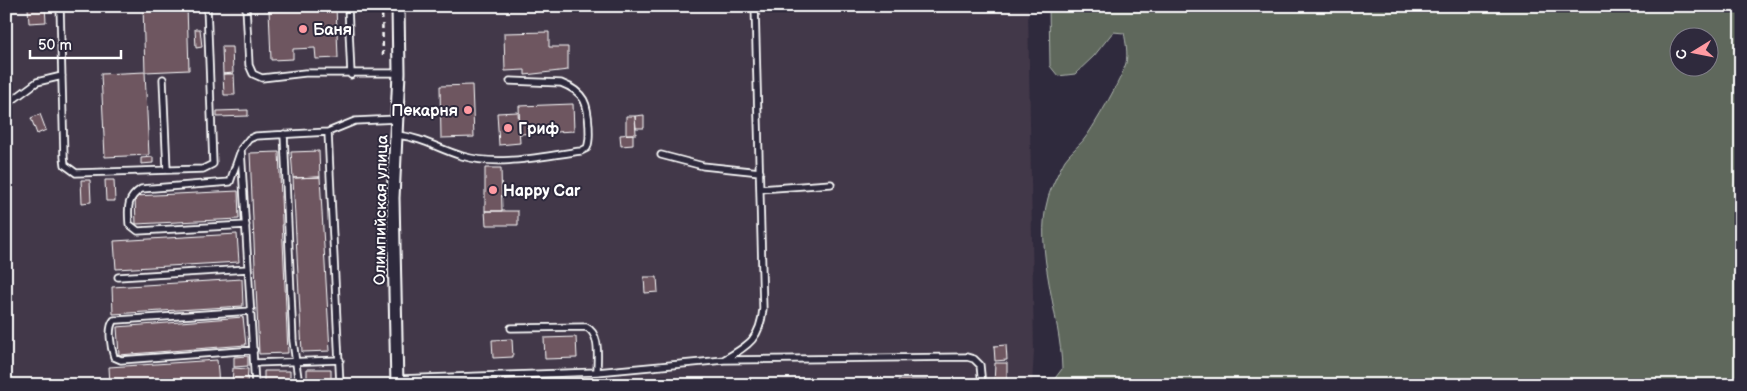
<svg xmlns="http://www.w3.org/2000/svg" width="1747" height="391" font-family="'Balsamiq Sans',sans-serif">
<rect width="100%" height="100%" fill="#2f2a3d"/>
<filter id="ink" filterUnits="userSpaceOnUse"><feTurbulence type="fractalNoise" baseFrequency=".02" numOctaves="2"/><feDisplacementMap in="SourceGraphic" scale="10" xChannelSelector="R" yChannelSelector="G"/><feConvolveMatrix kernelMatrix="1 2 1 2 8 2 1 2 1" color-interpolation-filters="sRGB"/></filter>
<g filter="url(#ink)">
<path fill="#423748" d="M6 6H1028L1034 351 1032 385H6Z"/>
<path fill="#5e685c" stroke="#aeb4ae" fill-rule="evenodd" d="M1049 6H1741V385H1050L1062 369C1061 316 1033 250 1048 198 1051 187 1059 171 1065 160 1071 151 1082 144 1088 134 1098 119 1121 80 1126 63 1128 54 1126 42 1124 33L1113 32 1094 56 1075 74 1058 76 1050 66ZM1680 38H1710V68H1680Z"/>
<path fill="#6e5661" stroke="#fff" d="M45 6 46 22 29 23 28 8Z
M143 6H187L189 70 145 72Z
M264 6H281V10L336 6 338 58 316 59 315 48 293 49V59L271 60 269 9H264Z
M195 29H200L202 47 196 48Z
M549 32V47H568V70L525 75V70L505 71 504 33Z
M222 47H232L233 73 223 74Z
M145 72 149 155 105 157 101 74Z
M223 74H234L235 95H224Z
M472 85 474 137 441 138 440 86Z
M573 104 574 131 520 134 519 106Z
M248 110V116L217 117V111Z
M518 112 520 143 499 145 497 113Z
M40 114 46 130 37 134 31 118Z
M644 115V128H636L635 116Z
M626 116H635L636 134H626Z
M633 134V145L621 146 620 135Z
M319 151 320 177 293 178 291 152Z
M279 152 288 353 259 354 250 153Z
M153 157V163L141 164V158Z
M485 168H501L502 211H485Z
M320 177 330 351 302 352 293 178Z
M81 180H90L91 202 82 203Z
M105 180H114L115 201H106Z
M238 191 239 219 136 224 135 196Z
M485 211H518V225H486Z
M237 234 239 262 116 269 114 241Z
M644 277H657L658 292 645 293Z
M242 279 243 306 113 314 112 287Z
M243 317 246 345 119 355 117 327Z
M576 337 577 358 545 359 544 338Z
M512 339 513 357 493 358 492 340Z
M1006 345 1007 360 995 361 994 346Z
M248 356V366L234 367V357Z
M217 360 219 385H110L109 367Z
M995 363H1007V385H994Z
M233 368 248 369 247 385H232Z
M307 369H331V385H307Z
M264 371H290V385H264Z
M969 379V385H942V380Z
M898 380H928L929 385H899Z
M861 382V385H833V383Z"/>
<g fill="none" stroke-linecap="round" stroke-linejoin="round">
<g stroke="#fff" stroke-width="9">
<path id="service" d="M60 6 64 157 65 165 76 173 203 169 213 164 207 6
M246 6 249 65 253 74 262 78 305 73H399
M348 6 351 75
M163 79 167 170
M6 105 37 82 62 76
M328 132 340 385
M284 134 293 341 299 385
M397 135C424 138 438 149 462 156 500 167 542 156 581 151L587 148C590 141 589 135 589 127 588 104 585 92 561 83L510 81
M240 153 230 182 141 189C126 199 128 208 129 224L138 231 246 225
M661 155 703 166 760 172
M760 189 831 184
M118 277 248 269
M251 311 118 320H114C107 328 111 348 114 357L121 360 254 350
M511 328 586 327C601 334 597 357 597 372
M725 359C749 345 760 339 763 309L755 6
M255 363 340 360
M397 379 597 372 724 360 967 357 974 359 980 365 982 385
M255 385 241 149 249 139 256 136 328 132 355 121 397 119"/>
</g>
<g stroke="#fff" stroke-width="15">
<path id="minor" d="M397 385 393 198 399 73 398 6"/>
</g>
<path stroke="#fff" stroke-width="2.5" stroke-dasharray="5 4" stroke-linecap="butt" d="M382 6 383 55"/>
<use href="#service" stroke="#2f2a3d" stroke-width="5.5"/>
<use href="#minor" stroke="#2f2a3d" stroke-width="11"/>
</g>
</g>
<g fill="#ff9aa2" stroke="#2f2a3d" stroke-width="2">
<circle cx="303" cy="29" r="5"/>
<circle cx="468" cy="110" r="5"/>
<circle cx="508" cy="128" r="5"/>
<circle cx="493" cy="190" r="5"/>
</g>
<g text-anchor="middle" stroke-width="4" stroke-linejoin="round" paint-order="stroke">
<g font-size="16" font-weight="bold" fill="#fff" stroke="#2f2a3d" text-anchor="start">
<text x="313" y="35">Баня</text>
<text x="458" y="116" text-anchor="end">Пекарня</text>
<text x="518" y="134">Гриф</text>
<text x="503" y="196">Happy Car</text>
</g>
<g font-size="16" fill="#fff" stroke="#2f2a3d">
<text transform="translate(380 210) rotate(-89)" y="6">Олимпийская улица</text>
</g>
</g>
<rect width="1747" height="391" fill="none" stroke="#2f2a3d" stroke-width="25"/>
<rect x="12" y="12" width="1722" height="366" fill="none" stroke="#fff" stroke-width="2" filter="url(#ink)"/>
<g transform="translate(1694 52) rotate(260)"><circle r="24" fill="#2f2a3d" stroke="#827f8b"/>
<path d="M0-4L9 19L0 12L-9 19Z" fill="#ff9aa2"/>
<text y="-8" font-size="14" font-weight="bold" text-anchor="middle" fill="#ffffff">С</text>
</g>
<path d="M30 50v8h91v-8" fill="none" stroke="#ffffff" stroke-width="2.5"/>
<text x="38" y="50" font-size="15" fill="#ffffff" stroke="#2f2a3d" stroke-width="4" paint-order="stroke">50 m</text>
</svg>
